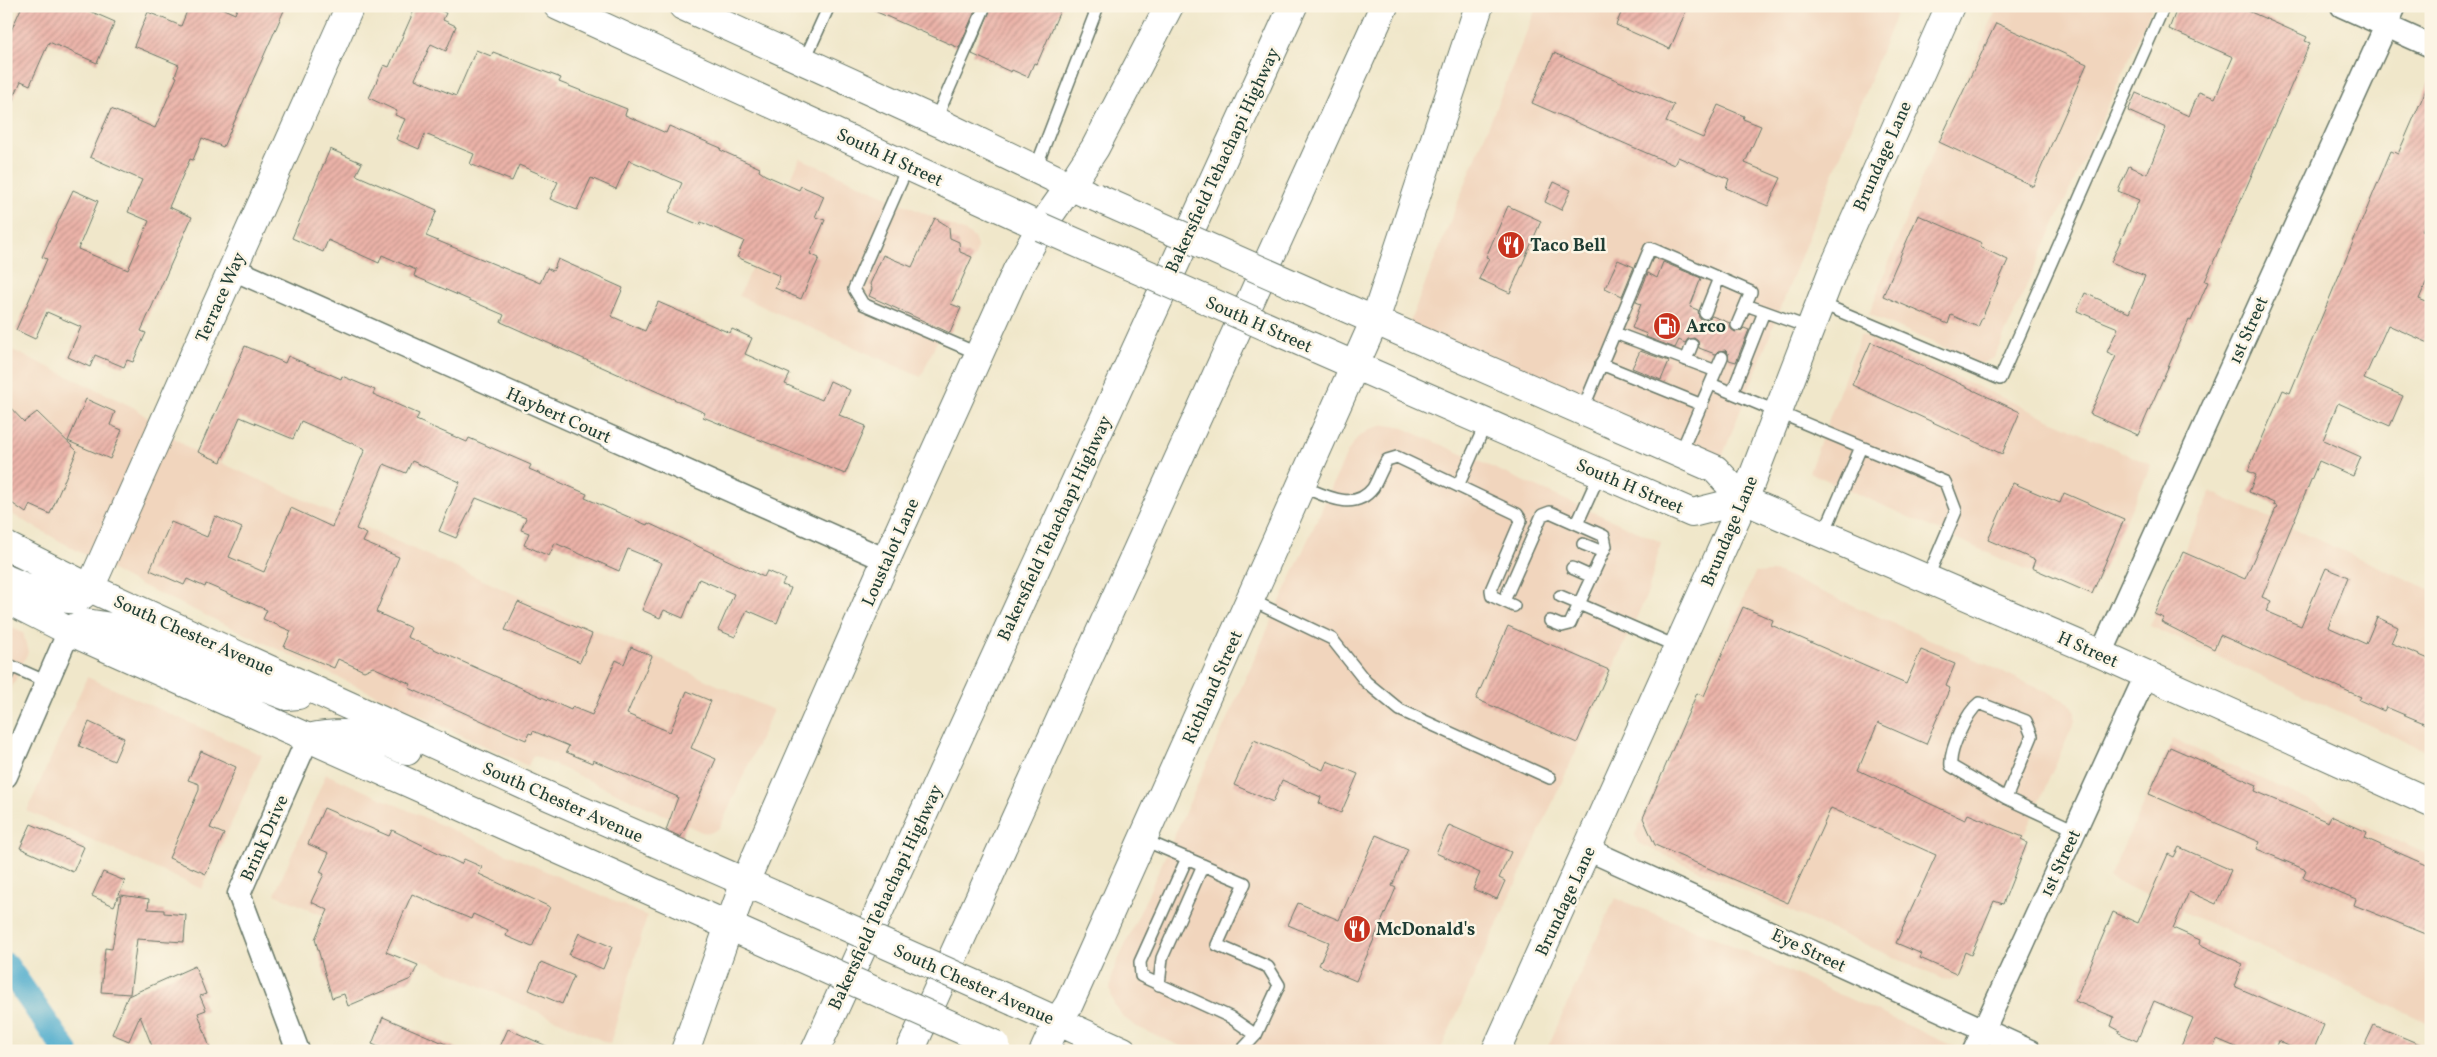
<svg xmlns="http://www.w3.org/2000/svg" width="2437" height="1057" font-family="Vollkorn,serif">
<defs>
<pattern id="building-hatch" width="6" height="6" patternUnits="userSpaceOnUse" patternTransform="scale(1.25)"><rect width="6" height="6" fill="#ecb3a9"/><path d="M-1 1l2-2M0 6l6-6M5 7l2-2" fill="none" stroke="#bf938a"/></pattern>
</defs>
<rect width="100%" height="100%" fill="#fcf5e5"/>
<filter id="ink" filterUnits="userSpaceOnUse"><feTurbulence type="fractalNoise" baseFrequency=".02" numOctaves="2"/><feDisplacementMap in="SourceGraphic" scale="10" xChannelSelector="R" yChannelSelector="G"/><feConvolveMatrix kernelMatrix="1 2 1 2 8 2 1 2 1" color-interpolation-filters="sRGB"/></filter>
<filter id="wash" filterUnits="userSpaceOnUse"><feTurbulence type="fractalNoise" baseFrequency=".0096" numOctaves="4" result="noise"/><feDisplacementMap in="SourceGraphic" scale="20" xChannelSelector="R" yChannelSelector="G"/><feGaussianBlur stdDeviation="1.12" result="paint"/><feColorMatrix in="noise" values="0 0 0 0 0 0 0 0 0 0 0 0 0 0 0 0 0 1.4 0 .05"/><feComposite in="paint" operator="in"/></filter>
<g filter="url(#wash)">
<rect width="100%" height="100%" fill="#f0e7ca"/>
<path fill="#f1d5bd" d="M1537 6H1899L1717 470 1408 326Z
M1998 6H2153L1994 358 1981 364 1869 314 1923 175Z
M800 158 968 233 974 238 977 246 976 254 921 377 739 296Z
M1861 334 2151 465 2090 599 1809 472Z
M6 347 133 407 188 448 773 710 722 823 718 829 710 833 702 832 533 755 528 766 130 580 6 511Z
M1385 425 1401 427 1661 542 1648 592 1440 1051H1192L1137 1027 1123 1017 1114 1004 1110 990 1112 974 1348 451 1357 438 1370 429Z
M2211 492 2431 590V753L2150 626Z
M1771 572 1779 573 1970 657 2066 701 2072 706 2075 713V721L1963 971 1958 977 1950 980 1942 979 1638 843 1635 835 1755 573Z
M6 625 23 633 28 652 6 700Z
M87 677 262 755 202 889 27 811Z
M2173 739 2431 856V1024L2109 878Z
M326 774 647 916 610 1044 275 894Z
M1615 898 1718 939 1964 1051H1546Z"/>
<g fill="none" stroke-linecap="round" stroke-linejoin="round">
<path stroke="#4eaccd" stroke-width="25" d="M6 965 66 1051"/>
</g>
<g id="blocks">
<path fill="url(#building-hatch)" d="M22 6H78L115 22 97 63 49 42 30 85 21 81 6 115V42Z
M189 6H217L235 14 238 6H286L223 147 202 138 193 160 190 159 169 207 192 217 141 331 146 333 133 362 127 360 124 367 95 355 90 367 68 357 81 327 47 312 35 339 16 330 47 259 42 257 73 190 98 201 78 249 128 270 149 221 128 212 142 180 90 157 111 109 155 128 177 77 175 76 179 65 134 46 148 12 181 26Z
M416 6H430L446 13 443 20 456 26 446 51 431 44 415 79 456 96 476 50 491 56 493 52 561 78 559 82 627 109 625 115 666 133 669 126 721 148 720 150 760 168 759 171 765 175 799 190 801 186 824 196 815 217 825 220 810 254 819 258 801 299 775 288 780 276 737 257 744 241 701 222 700 225 669 212 682 183 629 160 616 189 591 178 577 210 550 199 558 182 519 165 512 181 470 164 474 154 425 134 419 149 396 139 405 119 395 115 397 111 369 98 384 65 389 67Z
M863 6H977L959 48Z
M992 6H1062L1037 64 1034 63 1028 77 1012 70 1011 72 972 54Z
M1624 6H1688L1670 49 1616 25Z
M2178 6H2237L2307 37 2305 41 2310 43 2205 281 2208 282 2191 321 2189 320 2138 435 2090 414 2116 356 2107 352 2118 328 2077 311 2085 293 2129 313 2145 276 2111 262 2139 200 2118 191 2129 166 2147 174 2166 128 2128 111 2136 93 2189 116 2199 92 2215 98 2233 57 2169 29Z
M1996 23 2087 64 2033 186 1939 142Z
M1554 53 1674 105 1666 122 1703 138 1718 105 1744 116 1743 119 1761 126 1745 163 1781 178 1768 206 1726 188 1729 179 1678 157 1674 165 1532 103Z
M2431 78V210L2422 231 2431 235V271L2419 299 2431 304V344L2388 325 2364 379 2403 396 2390 426 2338 403 2323 440 2361 457 2353 476 2319 461 2262 597 2271 601 2266 611 2301 626 2326 568 2348 577 2328 627 2366 644 2377 617 2398 627 2391 643 2431 660V726L2386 707 2384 711 2359 700 2361 697 2220 635 2214 649 2161 622 2164 618 2154 614 2183 552 2245 579 2277 506 2273 505 2274 503 2249 492 2256 475 2248 471 2283 390 2290 393 2391 151 2398 154Z
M330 149 362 163 356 175 437 210 426 236 540 283 547 268 553 271 558 259 623 288 611 316 645 331 658 302 730 333 732 329 752 338 745 354 790 374 785 384 822 400 830 381 850 390 839 415 866 426 845 474 703 417 705 413 501 322 504 315 414 276 416 270 382 255 379 263 328 240 323 252 292 238Z
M1554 182 1571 190 1561 210 1545 202Z
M1508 206 1541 221 1510 293 1479 279 1489 258 1486 257Z
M1918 215 1982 243 1980 247 2008 260 1978 327 1951 315 1948 324 1883 296Z
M935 218 949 227 950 238 959 242 960 252 972 257 951 304 961 308 950 333 869 296 872 289 870 284 883 255 912 267Z
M1618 260 1634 267 1622 296 1605 288Z
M1663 262 1701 278 1690 307 1698 310 1699 318 1707 320 1712 316 1730 323 1731 329 1735 332 1741 331 1744 328 1749 330 1736 362 1729 360 1728 353 1725 350 1718 351 1715 354 1699 348 1698 341 1694 338 1688 339 1685 343 1679 340 1675 348 1646 337 1647 334 1632 328 1641 304 1636 302 1648 273 1657 278Z
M1871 342 2020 412 2002 454 1852 385Z
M245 346 285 363 288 356 341 379 342 376 375 390 373 394 419 414 416 420 467 442 469 438 531 465 529 469 587 494 585 498 647 525 648 523 764 577 767 571 785 579 782 585 791 588 777 623 747 610 735 637 718 630 734 594 699 579 683 618 664 610 660 618 642 610 662 563 628 549 619 571 555 543 549 556 524 545 529 533 521 530 526 518 476 498 456 538 439 531 460 482 412 461 406 473 384 464 356 529 367 534 363 542 399 557 376 612 411 628 407 637 571 710 572 707 592 715 616 660 624 664 631 647 652 656 627 714 670 732 687 691 711 701 691 748 716 759 681 837 666 830 678 797 593 760 592 763 566 752 569 746 533 731 532 734 529 733 526 740 509 733 409 688 411 684 373 667 364 671 338 659 334 668 284 647 291 631 263 619 267 610 206 584 205 587 187 579 184 585 150 570 171 522 207 537 215 516 242 528 229 557 264 572 291 508 332 527 365 449 301 421 293 439 240 417 221 462 198 452Z
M1640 351 1669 361 1661 380 1632 368Z
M86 399 115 412 110 425 122 430 110 459 68 441Z
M6 403 24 422 37 412 77 451 50 514 30 505 26 513 6 499Z
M2013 483 2060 503 2064 493 2124 519 2092 594 2032 568 2035 560 1988 540Z
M518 602 592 634 580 662 505 630Z
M1743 607 1773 620 1771 625 1906 684 1921 650 1955 664 1946 686 1950 688 1926 744 1878 723 1858 770 1965 820 1968 814 2023 837 2021 840 2027 843 2003 904 1994 901 1971 955 1965 952 1956 974 1920 958 1922 954 1896 943 1936 855 1831 808 1788 903 1655 845 1643 818 1697 693 1704 696Z
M1508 626 1609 670 1577 743 1476 699Z
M89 722 124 738 114 761 79 746Z
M1254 740 1323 770 1327 761 1358 774 1341 813 1319 803 1321 797 1282 780 1273 802 1234 785Z
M2170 747 2257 785 2255 791 2328 822 2331 816 2367 832 2365 838 2431 867V936L2354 905 2356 899 2303 877 2306 870 2257 849 2260 842 2149 794Z
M201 751 236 767 210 828 224 834 206 874 169 858 199 790V784L188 780Z
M324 808 389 836 392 830 461 864 464 859 482 867 479 874 550 907 532 947 506 936 508 930 473 914 471 919 412 894 386 952 418 965 411 979 348 1006 344 994 332 998 315 939 328 910 311 902 324 874 320 872 329 853 308 844Z
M31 824 84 847 73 872 20 848Z
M1449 825 1511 852 1499 878 1505 881 1497 899 1473 889 1480 873 1436 853Z
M1376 835 1408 849 1392 886 1396 888 1356 981 1319 965 1329 942 1288 925 1298 903 1339 920Z
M2179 847 2231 870 2216 904 2189 892 2173 928 2200 940 2199 944 2243 964 2234 986 2324 1025 2313 1051H2299L2278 1041 2274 1051H2245L2217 1039 2212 1051H2179L2193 1018 2154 1001 2137 1041 2119 1033 2120 1031 2111 1026 2114 1017 2075 1001 2113 912 2138 923 2168 854 2174 857Z
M103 872 125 881 114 906 92 896Z
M121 895 149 899 148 909 164 910V913L186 915 184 942 137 939 130 994 101 992 105 948 112 949Z
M579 933 612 947 603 969 569 955Z
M541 962 574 976 562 1004 529 990Z
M195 966 206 994 200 996 206 1010 198 1013 211 1051H154L140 1016 129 1041 112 1034 128 996Z
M383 1017 462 1051H388L372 1044Z
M2374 1025 2431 1049V1051H2380L2365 1044Z
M508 1029 558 1051H498Z"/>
</g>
</g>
<g filter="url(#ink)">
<use href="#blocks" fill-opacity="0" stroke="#687868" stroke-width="1"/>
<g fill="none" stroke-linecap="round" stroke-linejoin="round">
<g stroke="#687868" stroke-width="14">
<path id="lane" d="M804 61 829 6
M935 121 985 6
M908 166 854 289 863 304 979 354
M1035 170 1098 6
M1820 303 2000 379 2164 6
M1746 305 1810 328
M1705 313 1719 278
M1615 333 1716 371
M1686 360 1692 345
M1601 364 1702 405
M1711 384 1945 482 1956 511 1927 579
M1732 393 1764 312
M1582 411 1650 248 1751 292 1737 325
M1680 454 1722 357
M1301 486C1324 495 1354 513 1373 488 1378 479 1382 468 1387 460L1397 457 1517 514 1521 520 1491 590 1492 596 1514 606
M1458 486 1486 423
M1577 524 1600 473
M1824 533 1861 447
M1583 544 1603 552
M1572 568 1592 577
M1251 600 1332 639 1366 682 1400 710 1550 778
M1504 601 1542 515 1550 512 1604 536 1606 546 1579 604 1560 596
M1550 621 1562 626 1570 624 1579 604 1678 647
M6 678 11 666 47 682
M2006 798 2032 736 2026 721 1979 703C1967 712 1949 750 1951 766L2006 798 2075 830
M1144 840 1245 883 1217 945 1268 967 1279 985 1256 1035 1241 1051
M1187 858 1140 962 1141 976 1230 1017 1256 1035
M1159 985 1162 958 1203 865"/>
</g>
<g stroke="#687868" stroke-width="25">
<path id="street" d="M2342 6 2431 46
M233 269 886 560
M2101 654 2395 6
M6 776 69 631
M1589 850 2030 1051
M298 1051 239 894 308 738
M1974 1051 2146 675"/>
</g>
<g stroke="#687868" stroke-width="30">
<path id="secondary" d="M558 6 1041 227
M683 6 940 123 1087 194
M1337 304 1715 469 1744 500 2101 654 2431 803
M1315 348 1692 513 1744 500
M6 546 90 588 539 792 793 903
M6 579C20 585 60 602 74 599 80 598 85 593 90 588L350 6
M6 599 69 631 774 946
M69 630 86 623 124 629 240 679 287 696 298 695
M308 738C347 730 371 734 407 751
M729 926 745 882 886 560 1017 270 1041 227 1070 186
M1015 1002 1123 1051
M1044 1051 1057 1022 1069 1004 1375 320
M1496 1051 1744 500 1834 267 1950 6"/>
</g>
<g stroke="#687868" stroke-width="30">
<path id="highway" d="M1070 186 1095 148 1169 6
M1375 320 1479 6
M685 1051 729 926
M815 1051 1293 6
M910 1051 1384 6"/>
</g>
<use href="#lane" stroke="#fff" stroke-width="11"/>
<use href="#street" stroke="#fff" stroke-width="22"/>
<use href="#secondary" stroke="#fff" stroke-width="28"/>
<use href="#highway" stroke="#fff" stroke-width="28"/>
<g stroke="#687868" stroke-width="30" stroke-linecap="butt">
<path id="secondary-bridge" d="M1095 197 1337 304
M1041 227 1315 348
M793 903 1015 1002
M774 946 996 1045"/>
</g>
<use href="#secondary-bridge" stroke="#fff" stroke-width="28"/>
</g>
</g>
<defs>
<g id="restaurant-disc" transform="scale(1.4375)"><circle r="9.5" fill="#c8321e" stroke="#fcf5e5"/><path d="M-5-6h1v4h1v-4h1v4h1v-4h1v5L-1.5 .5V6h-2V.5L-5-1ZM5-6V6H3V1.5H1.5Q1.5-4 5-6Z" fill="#fff"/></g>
<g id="fuel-disc" transform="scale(1.4375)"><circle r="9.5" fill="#c8321e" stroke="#fcf5e5"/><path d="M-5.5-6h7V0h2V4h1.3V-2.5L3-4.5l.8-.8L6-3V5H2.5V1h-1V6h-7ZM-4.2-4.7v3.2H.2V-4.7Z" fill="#fff"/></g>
</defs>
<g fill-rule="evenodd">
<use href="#restaurant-disc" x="1511" y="245"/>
<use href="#fuel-disc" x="1667" y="326"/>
<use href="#restaurant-disc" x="1357" y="929"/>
</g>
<g text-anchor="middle" stroke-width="5" stroke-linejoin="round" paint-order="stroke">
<g font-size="18" fill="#1f3d34" stroke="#fcf5e5">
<text transform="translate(1882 156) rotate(-66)" y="6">Brundage Lane</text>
<text transform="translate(890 157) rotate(25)" y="6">South H Street</text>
<text transform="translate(1222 160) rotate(-65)" y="6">Bakersfield Tehachapi Highway</text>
<text transform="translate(220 297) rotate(-66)" y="6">Terrace Way</text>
<text transform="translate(1259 324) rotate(24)" y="6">South H Street</text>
<text transform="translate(2248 330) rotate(-66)" y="6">1st Street</text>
<text transform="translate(559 415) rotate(24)" y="6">Haybert Court</text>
<text transform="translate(1630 486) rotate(23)" y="6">South H Street</text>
<text transform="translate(1054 528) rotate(-65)" y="6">Bakersfield Tehachapi Highway</text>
<text transform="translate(1729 531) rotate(-67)" y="6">Brundage Lane</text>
<text transform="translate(890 552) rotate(-66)" y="6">Loustalot Lane</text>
<text transform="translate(194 635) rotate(24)" y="6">South Chester Avenue</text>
<text transform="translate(2088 649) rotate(24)" y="6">H Street</text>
<text transform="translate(1212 687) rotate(-66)" y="6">Richland Street</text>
<text transform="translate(563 802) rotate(24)" y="6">South Chester Avenue</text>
<text transform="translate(264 838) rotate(-66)" y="6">Brink Drive</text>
<text transform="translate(2060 863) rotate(-65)" y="6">1st Street</text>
<text transform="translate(885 897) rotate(-65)" y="6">Bakersfield Tehachapi Highway</text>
<text transform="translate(1565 901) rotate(-65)" y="6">Brundage Lane</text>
<text transform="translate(1809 950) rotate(25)" y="6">Eye Street</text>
<text transform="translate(974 984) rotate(24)" y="6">South Chester Avenue</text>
</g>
<g font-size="18" font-weight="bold" fill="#1f3d34" stroke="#fcf5e5" text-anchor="start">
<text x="1530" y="251">Taco Bell</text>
<text x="1686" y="332">Arco</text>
<text x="1376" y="935">McDonald's</text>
</g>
</g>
<rect width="2437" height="1057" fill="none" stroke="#fcf5e5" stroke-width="25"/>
</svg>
